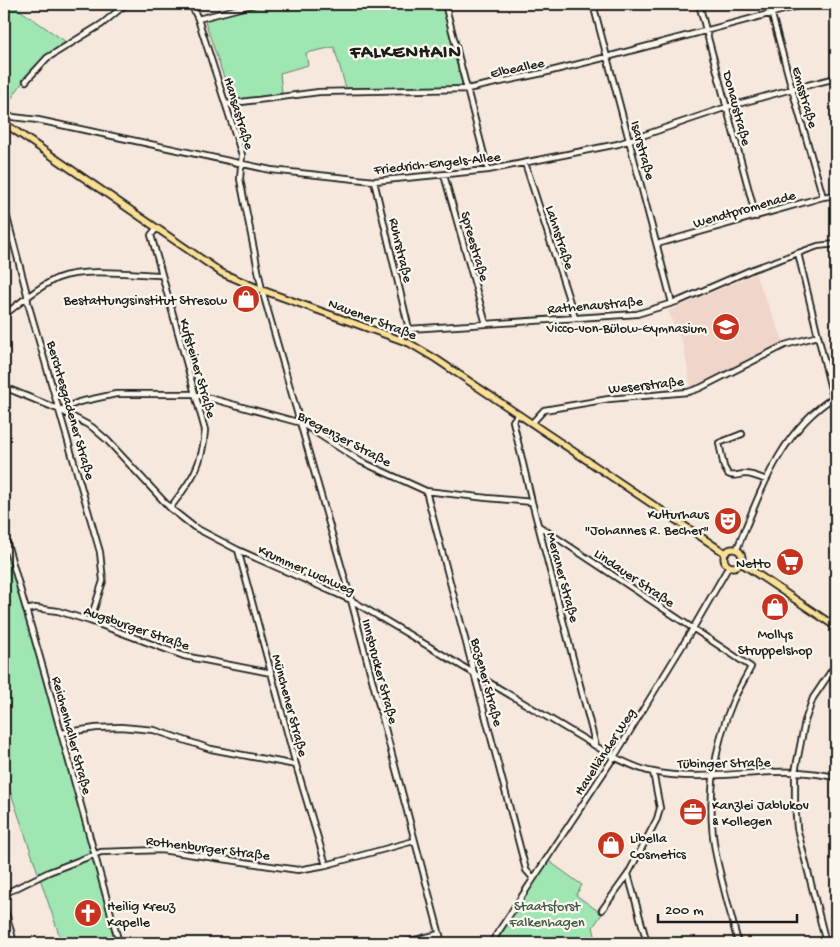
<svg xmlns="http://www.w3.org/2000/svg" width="840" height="947" font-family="'Gochi Hand',sans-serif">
<rect width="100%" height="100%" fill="#f6e8dd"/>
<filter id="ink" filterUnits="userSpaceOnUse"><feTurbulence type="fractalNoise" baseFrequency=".02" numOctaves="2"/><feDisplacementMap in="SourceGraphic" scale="10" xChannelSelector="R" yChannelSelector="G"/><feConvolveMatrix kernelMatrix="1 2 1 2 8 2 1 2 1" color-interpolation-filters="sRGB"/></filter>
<g filter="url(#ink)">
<path fill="#f0d5cb" d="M755 274 785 344 700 387 691 390 684 347 668 311Z"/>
<path fill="#9fe6b3" stroke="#5e8168" d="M4 4H11L66 42C36 63 25 77 6 107H4Z
M263 4H442L462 84 457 87 346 88 334 47 306 53 308 65 280 73 282 93 235 100 231 98 205 22 207 19Z
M4 537 119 943H62L4 773Z
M546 859 582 885 576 895 602 914 593 927 597 943H491Z"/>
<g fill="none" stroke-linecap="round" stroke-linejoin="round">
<g stroke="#1c1c1c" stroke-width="8">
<path id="minor" d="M191 4 198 19 242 155 240 179 262 290 351 600 442 943
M445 4 488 170
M593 4 672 303
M699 4 756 217
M769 4 792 89 823 197
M198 19 255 4
M26 81 47 58 102 24 126 4
M226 104 319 92 467 89 543 73 607 57 806 4
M4 116 38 120 271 170 374 181 488 170 618 144 727 107 792 89 836 78
M525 163 575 318
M444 175 486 324
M374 181 409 329 637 314 679 301 753 269 798 253 818 246 836 244
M4 206 27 294 28 303 100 552 103 581 90 621
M156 229 151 235 205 430C203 465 191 481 170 508
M657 244 823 197 836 195
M798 253 836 410
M4 315C19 304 40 285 58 278 84 268 133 274 162 275
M4 387 60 410 92 427 107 440 170 508 194 527 238 550 351 600 614 757C627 763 640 770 653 772 698 782 750 770 795 772 808 772 823 775 836 777
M60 410 79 402 116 394H195L301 423 360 461 426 491 487 498 532 502
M518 414 513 421 532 502 596 746
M532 423 544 410 609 399 688 392 700 388 785 345 818 336
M742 434 719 443 724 467 728 474C734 478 738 474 745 474 752 474 759 477 766 480
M426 491 526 870 533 878
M539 526 751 667C745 679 738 690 733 701 713 748 706 805 716 855 722 884 731 914 738 943
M4 533 45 675 119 943
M737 549C760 493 781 429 836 396
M238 550 296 765 326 865
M26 610 35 608 58 611 90 621 184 656 271 673
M61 733 96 728 121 727 154 730 211 749 296 765
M628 874 647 943
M4 894 49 872 101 852 161 850 298 870 326 865 414 841
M4 906 14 943
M602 910 628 874 657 819 660 808 653 772
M403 943 439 934
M491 943 614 757 692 630 729 566
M826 943 797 828 795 803V772L805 721 813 698 836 664"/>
</g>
<g stroke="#1c1c1c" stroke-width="9">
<path id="major" d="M4 123 222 273 262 290 409 343 436 359 725 553
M724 558a9 9 0 1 1 18 0a9 9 0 1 1-18 0Z
M741 563 836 627"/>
</g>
<use href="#minor" stroke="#fbf7ec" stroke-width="4.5"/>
<use href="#major" stroke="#fadf96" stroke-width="5.5"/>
</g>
</g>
<defs>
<g id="shop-disc" transform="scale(1.4375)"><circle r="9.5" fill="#c8321e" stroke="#fbf7ec"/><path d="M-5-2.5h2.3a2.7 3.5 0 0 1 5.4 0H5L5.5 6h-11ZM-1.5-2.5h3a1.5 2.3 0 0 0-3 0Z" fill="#fff"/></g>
<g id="school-disc" transform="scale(1.4375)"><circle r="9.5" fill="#c8321e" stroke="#fbf7ec"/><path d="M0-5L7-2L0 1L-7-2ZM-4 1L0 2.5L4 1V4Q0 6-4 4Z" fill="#fff"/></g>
<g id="theatre-disc" transform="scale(1.4375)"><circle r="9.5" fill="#c8321e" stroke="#fbf7ec"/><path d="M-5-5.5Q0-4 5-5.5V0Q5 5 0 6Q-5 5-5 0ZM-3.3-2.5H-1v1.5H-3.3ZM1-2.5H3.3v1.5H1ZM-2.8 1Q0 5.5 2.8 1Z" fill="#fff"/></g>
<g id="supermarket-disc" transform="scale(1.4375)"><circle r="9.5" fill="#c8321e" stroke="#fbf7ec"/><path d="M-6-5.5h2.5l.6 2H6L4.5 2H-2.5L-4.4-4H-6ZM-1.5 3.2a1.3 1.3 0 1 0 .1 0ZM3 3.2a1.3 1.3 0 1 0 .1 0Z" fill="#fff"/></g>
<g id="office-disc" transform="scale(1.4375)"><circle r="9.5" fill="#c8321e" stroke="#fbf7ec"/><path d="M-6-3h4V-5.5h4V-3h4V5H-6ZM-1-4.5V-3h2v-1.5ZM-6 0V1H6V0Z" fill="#fff"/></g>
<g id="church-disc" transform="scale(1.4375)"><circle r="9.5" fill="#c8321e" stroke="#fbf7ec"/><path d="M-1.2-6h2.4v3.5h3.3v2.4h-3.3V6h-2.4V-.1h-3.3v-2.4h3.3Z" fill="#fff"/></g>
</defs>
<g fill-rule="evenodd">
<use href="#shop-disc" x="246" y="299"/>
<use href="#school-disc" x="726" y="327"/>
<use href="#theatre-disc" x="728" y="521"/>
<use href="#supermarket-disc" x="790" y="562"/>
<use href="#shop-disc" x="775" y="607"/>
<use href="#office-disc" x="693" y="812"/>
<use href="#shop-disc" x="611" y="845"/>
<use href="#church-disc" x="88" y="913"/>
</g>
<g text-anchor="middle" stroke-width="4.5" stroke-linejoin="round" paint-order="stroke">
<g font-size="14" fill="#1c1c1c" stroke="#fbf7ec">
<text transform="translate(517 67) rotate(-12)" y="5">Elbeallee</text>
<text transform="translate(806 97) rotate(74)" y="5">Emsstraße</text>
<text transform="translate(738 108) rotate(75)" y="5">Donaustraße</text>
<text transform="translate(240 113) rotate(73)" y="5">Hansastraße</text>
<text transform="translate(644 150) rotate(75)" y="5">Isarstraße</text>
<text transform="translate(437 162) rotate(-6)" y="5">Friedrich-Engels-Allee</text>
<text transform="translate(744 208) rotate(-16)" y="5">Wendtpromenade</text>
<text transform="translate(561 237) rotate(72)" y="5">Lahnstraße</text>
<text transform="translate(476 246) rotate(74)" y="5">Spreestraße</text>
<text transform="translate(402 250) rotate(77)" y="5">Ruhrstraße</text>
<text transform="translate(595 304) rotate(-5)" y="5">Rathenaustraße</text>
<text transform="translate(373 318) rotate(21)" y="5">Nauener Straße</text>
<text transform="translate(199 368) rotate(74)" y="5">Kufsteiner Straße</text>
<text transform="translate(646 384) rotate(-6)" y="5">Weserstraße</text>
<text transform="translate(72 410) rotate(74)" y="5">Berchtesgadener Straße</text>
<text transform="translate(345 438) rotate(28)" y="5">Bregenzer Straße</text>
<text transform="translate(307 569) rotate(24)" y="5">Krummer Luchweg</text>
<text transform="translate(564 577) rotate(75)" y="5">Meraner Straße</text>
<text transform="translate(635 577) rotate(34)" y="5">Lindauer Straße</text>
<text transform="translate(137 627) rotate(19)" y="5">Augsburger Straße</text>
<text transform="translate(381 671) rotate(75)" y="5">Innsbrucker Straße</text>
<text transform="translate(488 682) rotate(75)" y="5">Bozener Straße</text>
<text transform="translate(291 705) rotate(75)" y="5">Münchener Straße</text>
<text transform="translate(73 735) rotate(75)" y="5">Reichenhaller Straße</text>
<text transform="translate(604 751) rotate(-57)" y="5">Havelländer Weg</text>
<text transform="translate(724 762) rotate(-1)" y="5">Tübinger Straße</text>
<text transform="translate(208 847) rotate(7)" y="5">Rothenburger Straße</text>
</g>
<g font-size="14" fill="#1c1c1c" stroke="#fbf7ec" text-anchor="end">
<text x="227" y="304">Bestattungsinstitut Stresow</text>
<text x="707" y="332">Vicco-von-Bülow-Gymnasium</text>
<text x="709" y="518">Kulturhaus<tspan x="709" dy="16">"Johannes R. Becher"</tspan></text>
<text x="771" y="567">Netto</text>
<text x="775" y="638" text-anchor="middle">Mollys<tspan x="775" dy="16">Struppelshop</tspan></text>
<text x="712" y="809" text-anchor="start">Kanzlei Jablukov<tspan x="712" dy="16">&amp; Kollegen</tspan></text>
<text x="630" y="842" text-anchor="start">Libella<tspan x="630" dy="16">Cosmetics</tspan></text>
<text x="107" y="910" text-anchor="start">Heilig Kreuz<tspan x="107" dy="16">Kapelle</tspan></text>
</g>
<g font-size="14" fill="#435949" stroke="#fbf7ec">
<text x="547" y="910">Staatsforst<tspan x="547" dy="16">Falkenhagen</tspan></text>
</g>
<g font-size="19" font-weight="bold" letter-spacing="1" fill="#1c1c1c" stroke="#fbf7ec">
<text x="406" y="57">FALKENHAIN</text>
</g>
</g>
<rect width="840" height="947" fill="none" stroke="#fbf7ec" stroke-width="20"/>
<rect x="10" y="10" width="820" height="927" fill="none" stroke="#1c1c1c" stroke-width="2" filter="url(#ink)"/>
<path d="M658 914v8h139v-8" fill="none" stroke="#1c1c1c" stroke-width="2.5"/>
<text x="665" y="914" font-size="15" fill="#1c1c1c" stroke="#fbf7ec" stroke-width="4" paint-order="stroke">200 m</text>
</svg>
